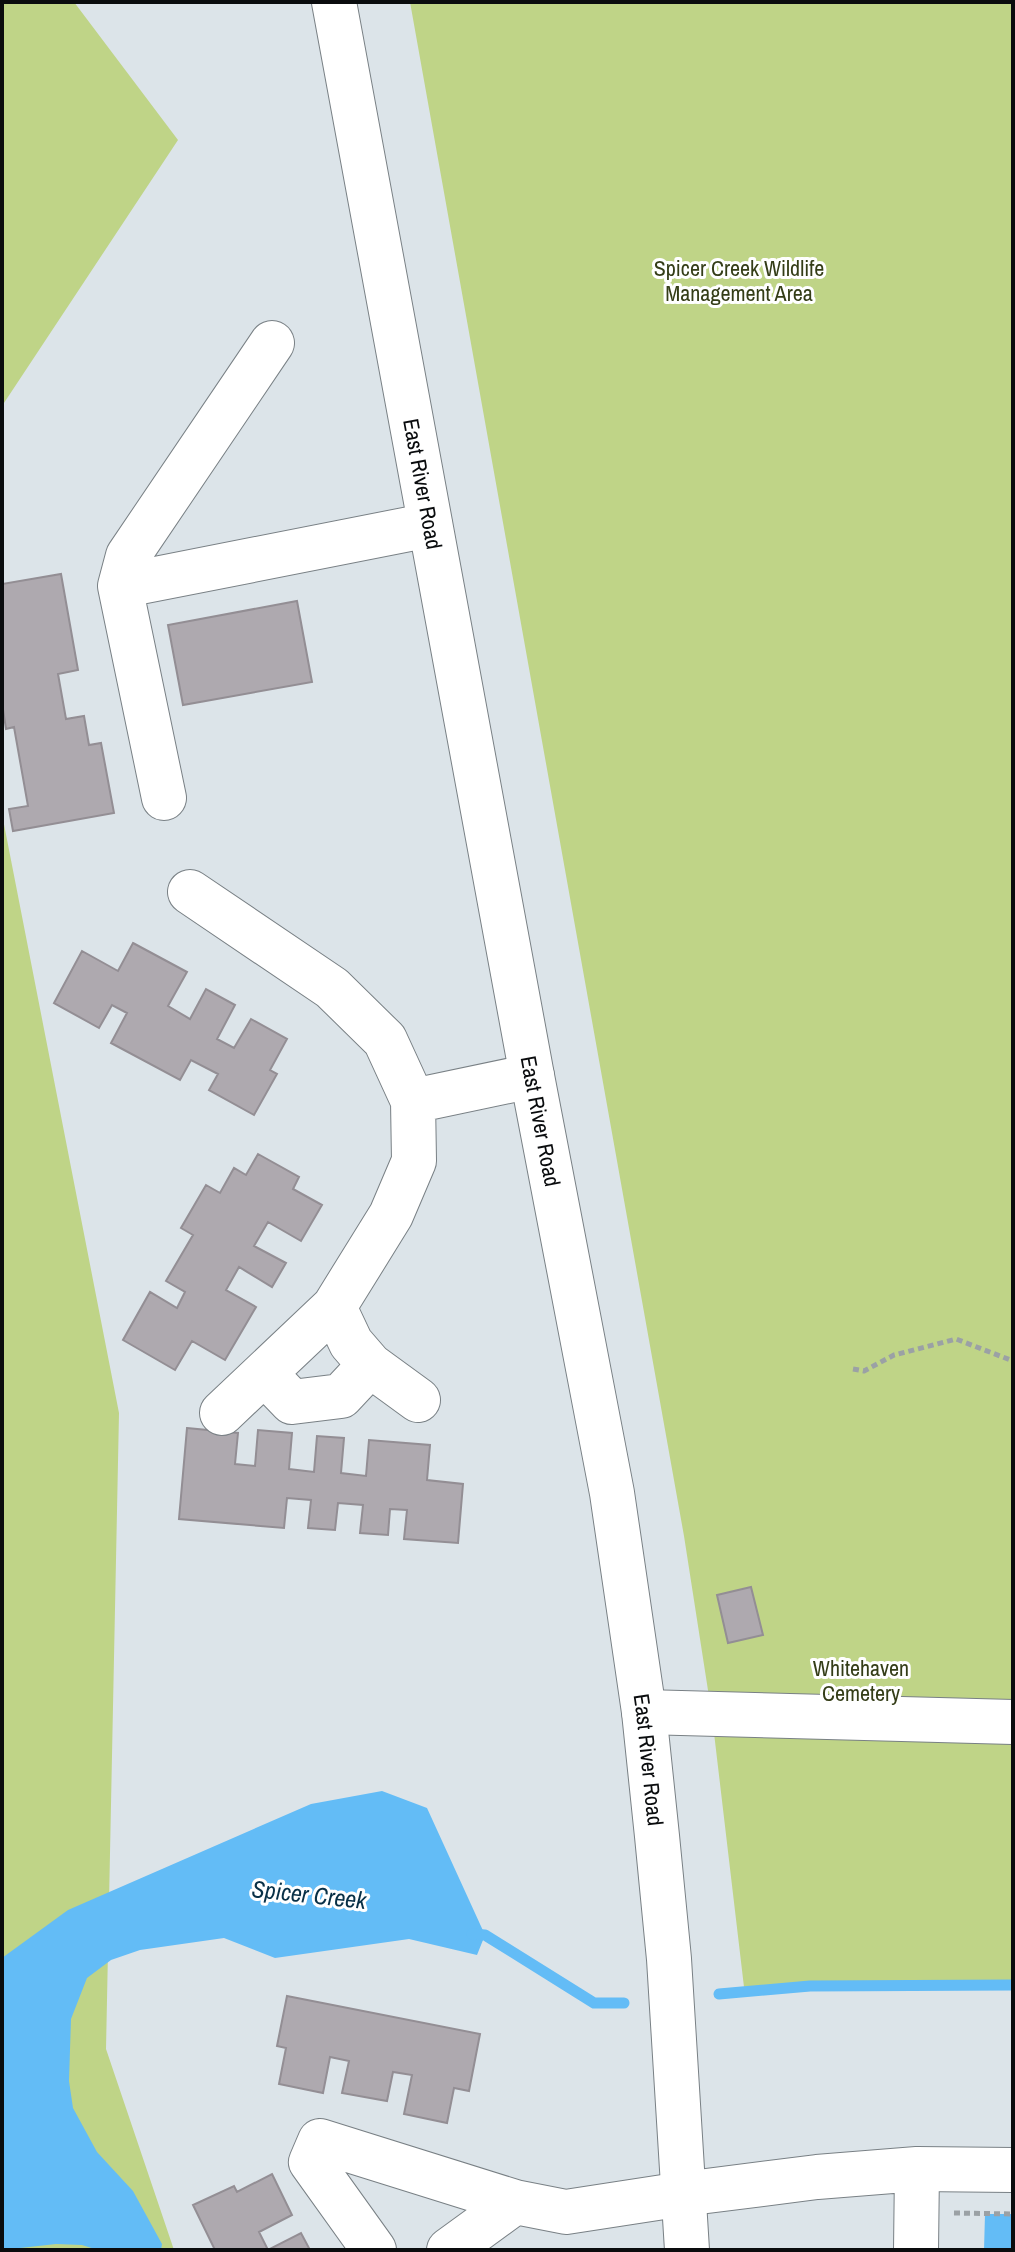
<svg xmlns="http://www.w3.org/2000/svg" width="1015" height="2252" font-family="'Archivo Narrow',sans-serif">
<rect width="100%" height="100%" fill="#dce4e9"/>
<path fill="#bfd487" d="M2 2H74L178 140 2 406Z
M410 2H1013V1982H811L744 1987 712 1716 684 1536Z
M2 814 119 1413 106 2049 174 2250H2Z"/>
<path fill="#63bcf6" d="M382 1791 427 1808 485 1935 477 1955 409 1939 275 1958 224 1938 140 1950 111 1960 87 1978 71 2019 69 2081 73 2108 97 2152 133 2191 162 2244 161 2250H98L82 2245 56 2244 2 2250V1958L68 1910 311 1804Z
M985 2214H1013V2250H984Z"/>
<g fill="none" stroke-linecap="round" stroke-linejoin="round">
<path stroke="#63bcf6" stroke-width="11" d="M472 1934 485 1935 594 2003H624
M719 1994 810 1986 1013 1985"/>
</g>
<path fill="#aea9af" stroke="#938e94" stroke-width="2" d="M61 574 78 670 58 674 66 719 84 716 89 745 101 743 114 813 13 831 9 809 28 806 14 727 6 729 2 703V584Z
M297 601 312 682 183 705 168 625Z
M133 943 187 972 168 1006 190 1019 206 989 235 1005 217 1039 234 1048 251 1019 287 1039 270 1070 277 1074 254 1115 209 1090 218 1074 191 1060 180 1080 111 1043 127 1013 112 1005 99 1028 54 1003 82 951 118 971Z
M258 1154 299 1177 293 1189 322 1205 301 1241 268 1222 254 1246 286 1263 272 1287 239 1267 226 1290 256 1307 225 1360 192 1341 175 1370 123 1340 150 1292 177 1308 185 1292 166 1281 193 1235 181 1228 206 1185 220 1193 234 1168 246 1175Z
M187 1428 238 1433 235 1464 255 1466 258 1430 292 1433 289 1469 314 1472 317 1436 344 1438 341 1473 366 1476 369 1440 430 1445 427 1480 463 1484 458 1543 404 1539 407 1510 390 1509 388 1535 360 1533 363 1505 338 1503 335 1530 308 1528 311 1500 287 1498 284 1528 179 1519Z
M751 1587 763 1635 728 1643 717 1595Z
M287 1996 480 2034 469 2091 454 2088 447 2123 404 2114 412 2075 393 2072 387 2101 342 2093 349 2061 330 2057 323 2093 279 2084 286 2048 277 2046Z
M272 2174 292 2215 259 2232 268 2250 301 2233 310 2250H215L193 2205 234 2186 237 2192Z"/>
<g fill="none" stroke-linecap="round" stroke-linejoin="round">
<g stroke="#798085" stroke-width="46">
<path id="minor" d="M120 586 430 525
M164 798 120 586 128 556 272 343
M190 892 332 988 385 1040 413 1101 414 1161 391 1215 334 1307 222 1413
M413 1101 532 1076
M334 1307 351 1343 370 1365 418 1400
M266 1375 292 1402 341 1396 370 1365
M644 1712 1013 1722
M917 2169 1013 2170
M374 2250 311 2162 320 2141 515 2202 566 2212 683 2194 817 2177 917 2169 916 2250
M449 2250 515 2202"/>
</g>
<g stroke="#798085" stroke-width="46">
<g id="major">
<path id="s1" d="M334 2 532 1076 612 1493 644 1712 657 1836 669 1959 687 2250"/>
</g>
</g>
<path stroke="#9ba1a5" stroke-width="5" stroke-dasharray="6 4" stroke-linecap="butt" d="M853 1369 864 1371 894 1355 956 1339 1013 1361
M954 2213 1013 2214"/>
<use href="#minor" stroke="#fff" stroke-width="44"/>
<use href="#major" stroke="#fff" stroke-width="44"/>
</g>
<g text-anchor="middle" stroke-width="6" stroke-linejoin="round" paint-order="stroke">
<g font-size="22" fill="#343d17" stroke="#fff">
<text x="739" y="276">Spicer Creek Wildlife<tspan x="739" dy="25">Management Area</tspan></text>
<text x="861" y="1676">Whitehaven<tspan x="861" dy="25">Cemetery</tspan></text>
</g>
<g font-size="22" fill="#0a0c0e" stroke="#fff">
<text dy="8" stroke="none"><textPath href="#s1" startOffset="490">East River Road</textPath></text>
<text dy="8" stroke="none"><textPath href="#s1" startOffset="1138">East River Road</textPath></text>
<text dy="8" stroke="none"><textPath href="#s1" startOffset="1786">East River Road</textPath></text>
</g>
<g font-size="24" font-style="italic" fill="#083047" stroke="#fff">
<text transform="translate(309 1895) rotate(6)" y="8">Spicer Creek</text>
</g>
</g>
<rect width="1015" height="2252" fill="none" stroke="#0a0c0e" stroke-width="8"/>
</svg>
